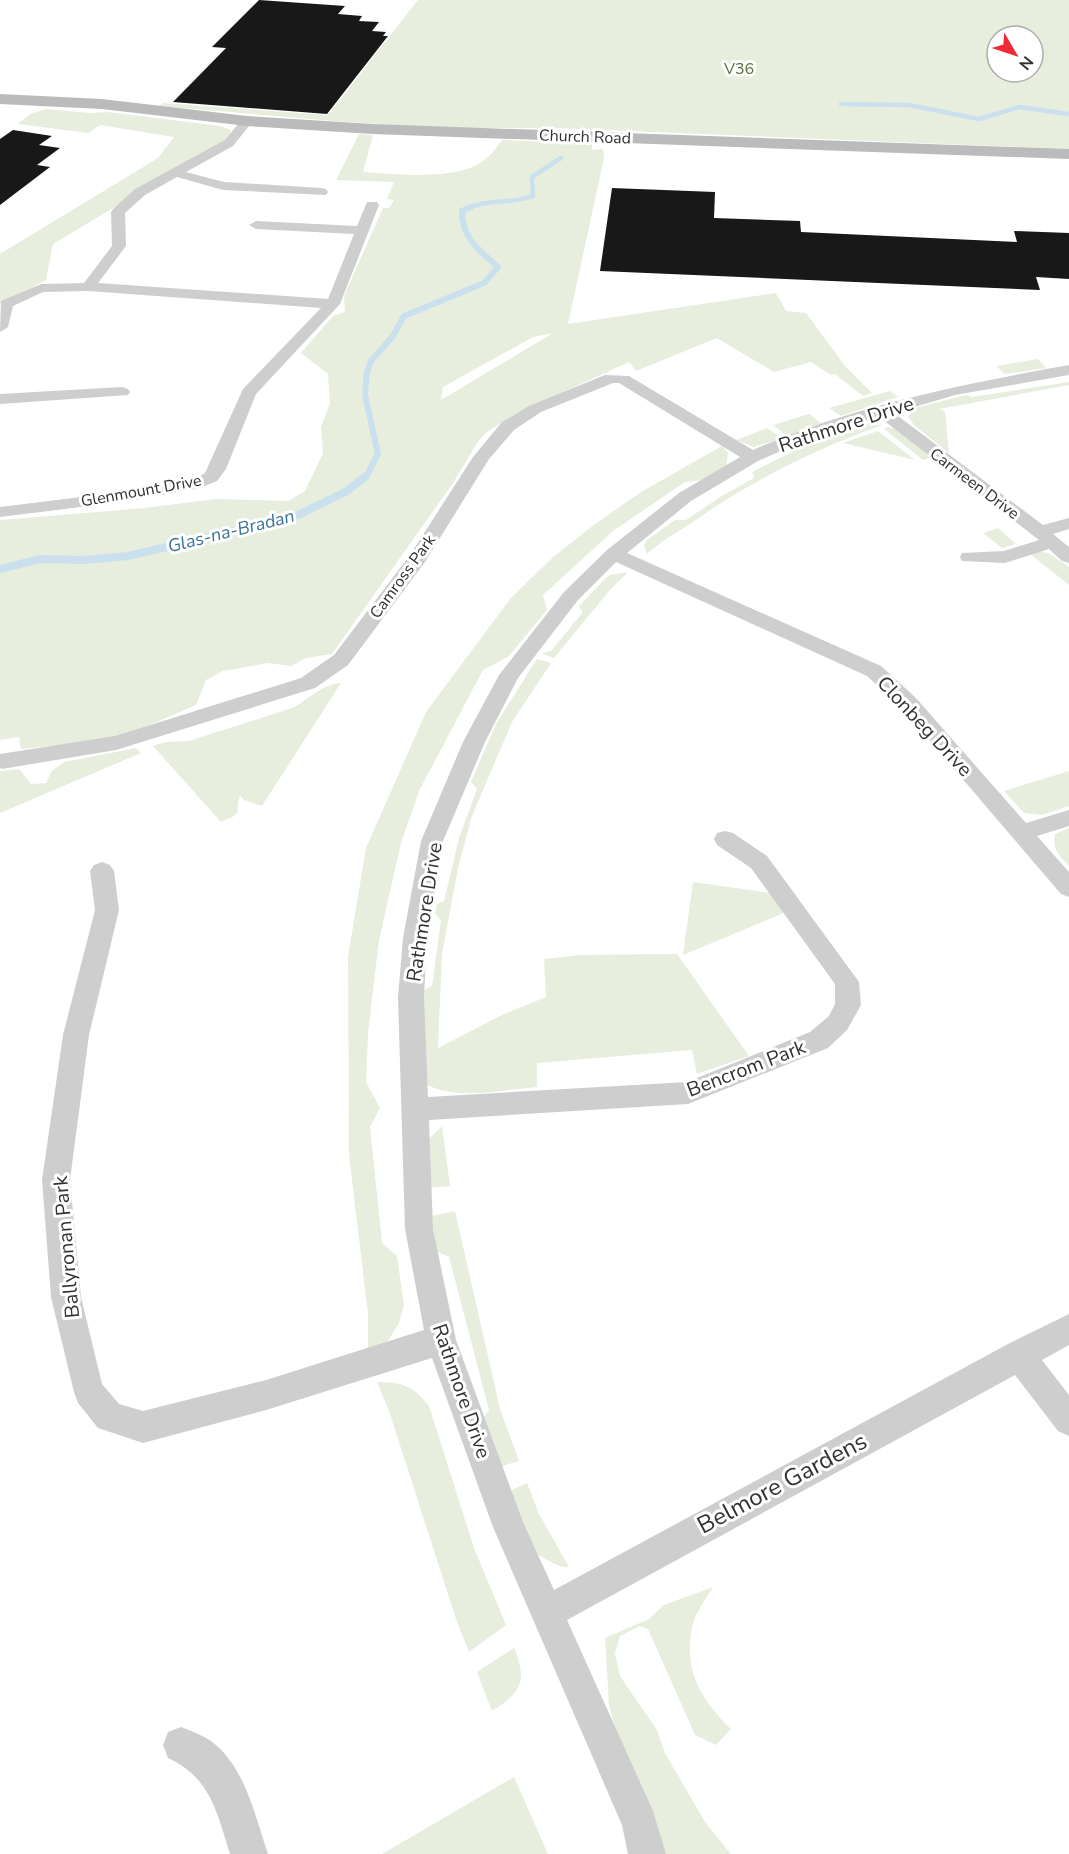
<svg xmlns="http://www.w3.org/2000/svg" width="1069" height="1854" font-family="'Nunito Sans',sans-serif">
<rect width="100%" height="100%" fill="#fff"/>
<path fill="#e7eede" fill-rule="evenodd" d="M418 0H1069V149L554 128H444L333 121 159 106 163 103 328 115ZM997 36H1033V72H997Z
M46 109 91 113 107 112 220 126 231 130 229 138 53 244 46 280 0 304V254L158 158 174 137 100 125 88 133 18 124 30 114Z
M359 134 373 135 363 172C395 174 461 182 487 158 493 153 497 146 502 140L592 144V150L603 149 604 158 568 324 776 293 786 311 806 313 845 366 872 393 863 396 835 374 831 375 811 362 774 372 717 338 636 371 629 362 515 414 487 432 479 440 453 483 332 654 306 658 291 666 268 663 223 671 206 680 196 705 131 733 89 742 21 749 19 737 0 740V520L145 508 216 499 288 501 305 491 323 453 321 427 330 403 328 374 301 353 333 316 345 312 344 296 383 208H389L394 200 387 199 394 182 336 180ZM553 333 441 400 443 387 533 337Z
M1038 359 1046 368 1005 374 996 366Z
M1069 382V385L939 409 945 411 949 453 915 426 908 417 915 408 966 395 972 397Z
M890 391 898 397 841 416 829 408Z
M809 414 821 423 787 436 773 425Z
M869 424 883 425C814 449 748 483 688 525 674 534 659 543 647 554L644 546 647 540 675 520H686L720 497 754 478 752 472C779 459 842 424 869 424Z
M888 427 895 429 931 457 923 460 884 429Z
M767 428 782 438 754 447 736 440Z
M878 431 915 460 843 443Z
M722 446 728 453 726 466 704 480 685 482 613 531 543 595 547 610 508 657 483 670 419 791 401 843 379 940 368 1033 366 1082 380 1108 370 1127 382 1243 397 1256 404 1305 399 1323 388 1341 368 1356V1314L349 1155 348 957 366 848 426 712 511 598 552 558 591 527 641 492Z
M998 528 1016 544 1002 548 983 533Z
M1037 550 1050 554 1069 567V585L1029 553Z
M628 572 609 591 554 658 541 653 551 651 583 612 579 606 605 579 610 575Z
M537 659 551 663 512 722 472 816 458 868 442 954 438 1048 502 1015 546 997 544 959 580 955 677 954 749 1056 697 1074 692 1050 537 1063V1087C500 1090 455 1102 422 1082L423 991 432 986 441 920 435 914 437 904 444 901 459 838 477 789 471 782 496 724Z
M341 683 262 806 244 800 240 795C234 815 245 812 221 822L153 746 165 742 189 741 292 708C309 700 321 684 341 683Z
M136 748 141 753 0 813V771L19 769 31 784 46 783 51 772 64 762Z
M1069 771V806L1042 815 1024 813 1004 791Z
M1069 828V866C1059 856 1052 849 1055 834Z
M693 882 771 893 786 912 683 955Z
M442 1126 450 1186 428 1188V1140Z
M455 1211 500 1409 519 1461 496 1468 480 1423 489 1410 449 1257 436 1251 432 1216Z
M377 1382C402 1382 413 1386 429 1406L474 1548 506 1625 469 1652 457 1622 389 1411Z
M527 1483 539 1514 569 1567C562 1568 557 1565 551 1562 521 1549 515 1521 505 1493Z
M713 1587C707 1598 696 1611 693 1624 682 1668 700 1699 731 1729L716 1745 695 1735 648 1629 640 1626 620 1636 615 1653 620 1676 657 1730 665 1753 705 1822 731 1854H647L609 1705 605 1638 649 1619 664 1605Z
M514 1648C528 1680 521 1693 492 1711L477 1672Z
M514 1777 548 1854H382Z"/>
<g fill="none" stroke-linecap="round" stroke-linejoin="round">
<path stroke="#cae0ef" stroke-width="4.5" d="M841 104 909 105 979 119 1019 107 1069 114
M467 208C488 199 512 204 533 196L532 177 561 158"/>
<path stroke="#cae0ef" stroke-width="6" d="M366 477 378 454 365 395 367 372 371 361 393 336 404 316 484 283 498 267C480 251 461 237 462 211L471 207"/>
<path stroke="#cae0ef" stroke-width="8" d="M0 569 40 559 83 560 128 556 294 517 347 491 366 476"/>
</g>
<path fill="#181818" d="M259 0 345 6 338 14 362 16 359 21 379 22 372 31 386 32 383 36H388L327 114 173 102 226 48 212 47Z
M13 130 52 136 39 145 60 148 37 165 50 167 0 205V139Z
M612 188 715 192 714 218 800 221 801 232 1017 242 1014 231 1069 233V279L1036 277 1040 290 600 271Z"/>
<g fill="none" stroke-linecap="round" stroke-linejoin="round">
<path fill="#cecece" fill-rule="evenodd" d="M247 117 253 121 233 146 186 172 224 182 321 188 326 189 328 192 326 195 223 190 177 177 145 195 125 213 126 246 98 283 328 299 354 234 256 229 249 225 256 221 357 226 367 202H377L379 205 340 304 256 394 226 469 217 481 200 488 129 501 0 517V507L129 491 195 479 205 473 243 389 321 308 88 291 43 292 13 306 8 327 0 332 1 301 41 284 84 283 112 246 111 212 113 209 135 189 225 140 243 118Z
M1069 365V375L955 395 894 413 1043 525 1069 518V529L1053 534 1069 547V563L1062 561 1049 549 1005 563 962 561 960 557 962 553 1004 551 1039 540 879 417 817 435 758 461 691 501 627 553 881 666 915 697 1026 823 1069 810V826L1037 836 1069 872V897L1061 894 901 707 867 676 616 562 578 600 518 678 485 742 443 841 427 938 424 997 428 1097 687 1082 810 1032 829 1016 835 1004V984L751 868 717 845 714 839 717 833 725 831 733 833 767 856 859 982 861 1005 847 1030 828 1048 688 1104 429 1120 433 1229 456 1340 523 1522 554 1590 1008 1344 1069 1314V1345L1042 1360 1069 1395V1436L1058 1431 1015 1375 567 1620 653 1811 666 1854H628L622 1825 493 1527 432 1358 266 1410 143 1443 98 1428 78 1403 74 1392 51 1297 42 1180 63 1035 95 910 90 871 94 865 102 862 110 865 114 871 119 910 89 1035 70 1180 81 1297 102 1384 119 1404 143 1411 266 1380 424 1330 405 1229 398 997 403 938 421 841 463 742 499 675 564 592 607 550 679 493 740 457 619 383H613L541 412 514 430 489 459 425 562 348 665 315 688 116 750 2 769 0 768V754L115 736 301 678 334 655 410 555 473 457 502 422 529 406 605 375 629 376 753 450C855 405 959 385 1069 365Z
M122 387 128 389 130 392 128 395 0 404V394Z
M181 1727C191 1731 202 1735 211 1741 245 1766 255 1816 268 1854H230C217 1813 211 1778 168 1758L163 1745 168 1732Z"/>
<path fill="#bbb" fill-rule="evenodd" d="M0 94 102 99 247 116 373 124 1069 149V159L373 134 247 126 102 109 0 104Z"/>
</g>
<g text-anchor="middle" stroke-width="6" stroke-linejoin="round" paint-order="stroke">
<g font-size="16" fill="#53703b" stroke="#fff">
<text x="739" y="74">V36</text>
</g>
<g font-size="16" fill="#313131" stroke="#fff">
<text transform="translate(585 136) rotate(2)" y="6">Church Road</text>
<text transform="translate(975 483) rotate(37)" y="6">Carmeen Drive</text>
<text transform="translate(141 490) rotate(-10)" y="6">Glenmount Drive</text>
<text transform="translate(402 576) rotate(-54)" y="6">Camross Park</text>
</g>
<g font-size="18" font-style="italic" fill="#397299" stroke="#fff">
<text transform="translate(231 531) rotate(-14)" y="6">Glas-na-Bradan</text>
</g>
<g font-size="20" fill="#313131" stroke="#fff">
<text transform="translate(846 424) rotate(-18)" y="7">Rathmore Drive</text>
<text transform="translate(925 726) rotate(47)" y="7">Clonbeg Drive</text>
<text transform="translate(424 912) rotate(-81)" y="7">Rathmore Drive</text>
<text transform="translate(746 1068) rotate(-21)" y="7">Bencrom Park</text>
<text transform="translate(66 1247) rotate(-95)" y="7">Ballyronan Park</text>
<text transform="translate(462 1391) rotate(71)" y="7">Rathmore Drive</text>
</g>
<g font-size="24" fill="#313131" stroke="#fff">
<text transform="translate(782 1483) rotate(-28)" y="8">Belmore Gardens</text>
</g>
</g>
<g transform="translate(1015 54) rotate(129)"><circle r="28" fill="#ffffff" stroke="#adadad" stroke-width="1.5"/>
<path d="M0-4.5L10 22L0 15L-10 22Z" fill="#f02a37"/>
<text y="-9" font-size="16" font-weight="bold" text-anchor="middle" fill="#313131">N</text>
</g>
</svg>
